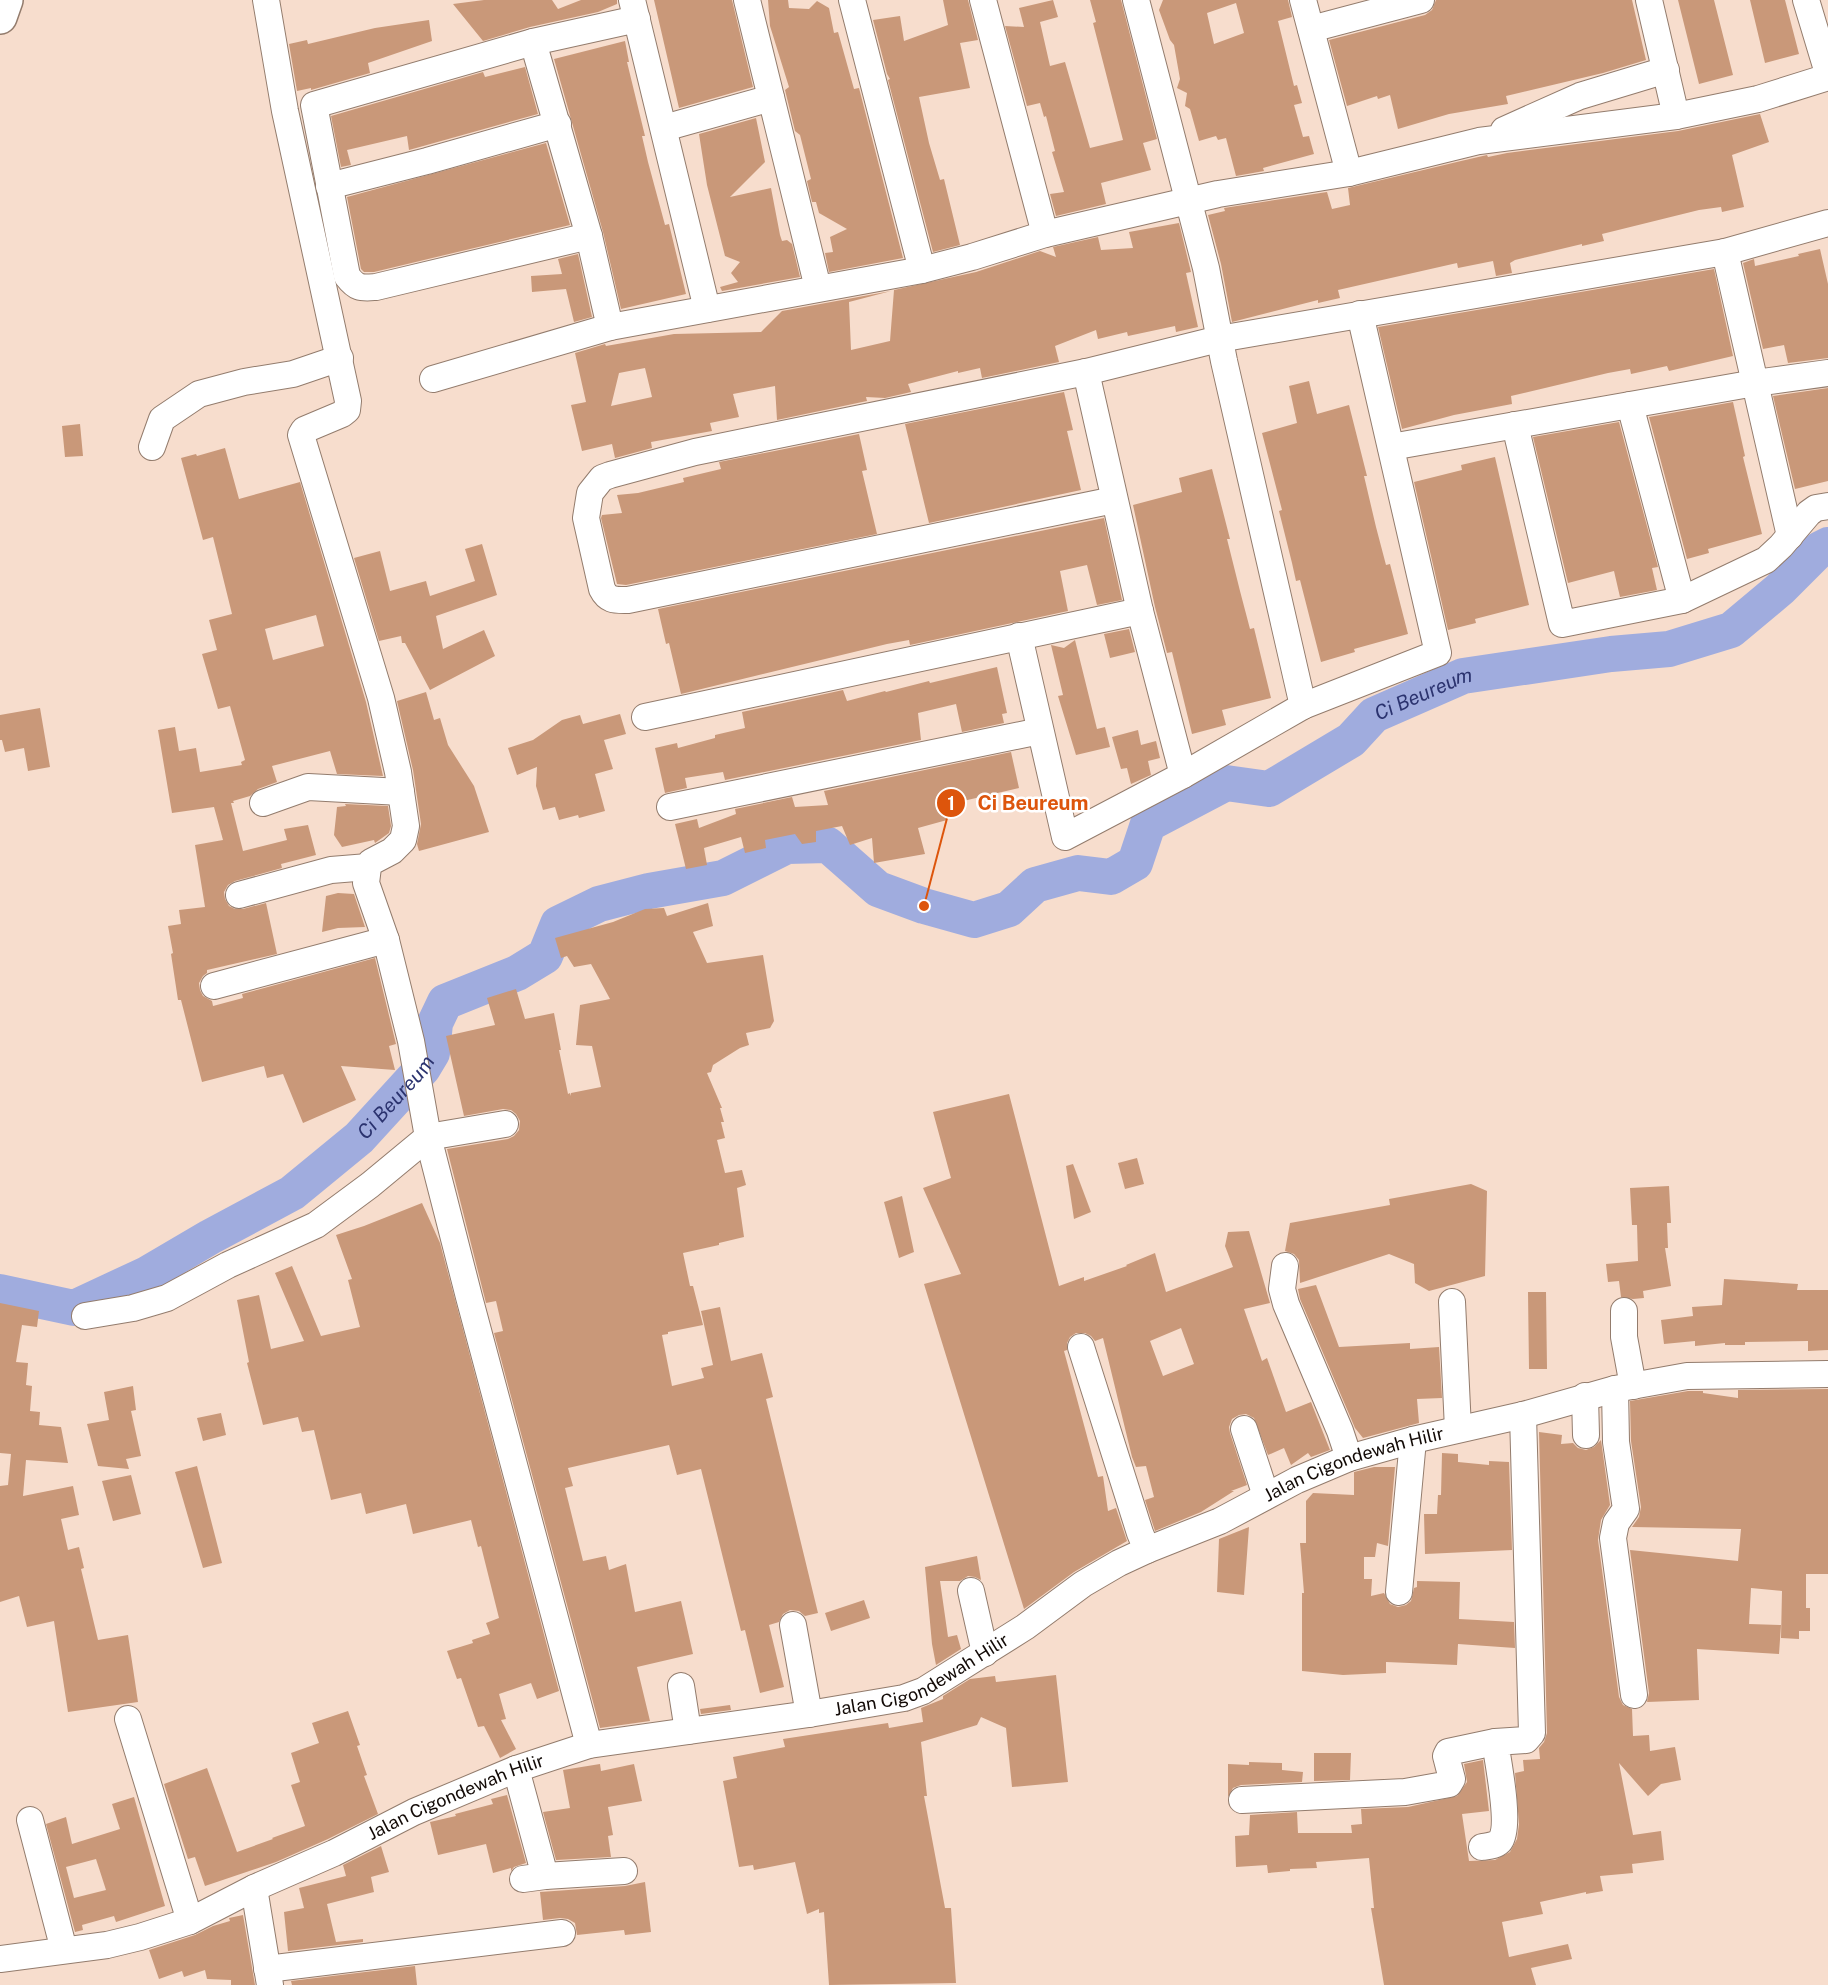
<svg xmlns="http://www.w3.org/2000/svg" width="1828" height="1985" font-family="'Public Sans',sans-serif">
<rect width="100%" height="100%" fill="#f7ddcd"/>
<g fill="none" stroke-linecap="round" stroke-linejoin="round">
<path stroke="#a0acde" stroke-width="36" id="s1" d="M0 1292 74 1308 147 1274 210 1237 292 1193 359 1138 423 1068 432 1053 435 1023 445 1002 517 973 545 956 558 924 599 904 649 891 723 878 787 846 828 845 878 889 924 906 974 920 1009 909 1035 885 1078 873 1111 877 1135 863 1148 824 1226 783 1269 789 1351 740 1374 715 1463 676 1611 654 1669 649 1731 630 1780 589 1820 549 1828 545"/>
</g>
<path fill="#c99879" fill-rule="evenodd" d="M484 0H552L558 9 581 0H617V4L598 12 530 27 483 41 453 4Z
M654 0H732L753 87 679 108Z
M768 0H788L789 8 809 9 817 1 829 8 834 33 838 32 854 89 859 88 903 258 829 272 825 253 833 252 830 237 847 229 819 213 816 202H812L807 181 811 179 800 135 795 131 785 90 789 87 770 26Z
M943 0H968L978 40 960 43 970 88 919 97 929 143 940 180 944 179 960 245 933 252 888 80 890 79 887 74 873 20 900 16 904 41 948 25Z
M1053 0 1058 17 1040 22 1050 66 1065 62 1090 148 1123 140 1093 23 1096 22 1090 0H1121L1157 139 1143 143 1151 170 1101 183 1106 204 1056 216 1050 194 1064 192 1052 152 1055 151 1046 116 1044 117 1040 103 1027 106 1005 26 1024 27 1019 8Z
M1163 0H1288L1292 17 1278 21 1294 86 1297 85 1302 103 1294 105 1303 137 1309 136 1314 154 1263 168 1264 171 1236 176 1226 138 1218 140 1216 136 1199 141 1190 109 1185 106 1187 93 1177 88 1180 79 1174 45 1170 40 1159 10ZM1236 3 1244 33 1214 44 1207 13Z
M1436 0H1632L1646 60 1603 73 1506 96 1508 104 1449 114 1398 129 1390 95 1378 99 1377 96 1347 106 1329 40 1425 15 1432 10Z
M1678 0H1714L1733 75 1699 84Z
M1750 0H1785L1799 54 1765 63Z
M429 20 432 41 368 63 370 73 311 90V88L297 91 289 44 307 40 308 44 375 28Z
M625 41 629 62H627L645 136H642L648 162 665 225 669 224 686 294 621 309 603 232 554 59Z
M525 67 538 114 409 150 407 136 347 150 351 165 341 167 331 116 483 72 485 77Z
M1760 114 1769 142 1732 155 1744 207 1722 212 1721 207 1699 210 1602 234 1604 241 1582 246V244L1515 260 1510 263 1512 273 1496 276 1493 261 1458 268 1457 263 1338 290 1340 298 1318 303V300L1232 322 1221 264 1208 215 1225 211 1224 208 1327 192 1332 209 1350 205 1348 188 1461 161 1487 155 1488 157 1507 153 1678 131Z
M756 118 765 162 730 197 771 188 780 235 782 241 787 240 792 244 800 277 722 291 720 287 738 282 731 273 740 262 725 256 707 185 699 134Z
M546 143 570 225 374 272H364L361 269 347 197Z
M1179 223 1191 272 1186 273 1198 327 1176 332 1175 326 1128 336 1127 332 1098 339 1096 330 1055 346 1059 362 982 378 980 368 958 373V371L908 384 911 392 885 398 866 397 867 401 777 420 775 386 733 394 739 417 710 423 712 431 651 442 652 448 615 458 612 444 582 451 571 405 586 402 575 353 605 344 606 346 674 334 761 332 782 311 891 291 849 302 851 350 890 341 894 290 976 272 1040 251 1056 257 1053 247 1098 237 1101 250 1133 248 1129 232ZM645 368 652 397 611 406 619 373Z
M1820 249 1828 284V358L1788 363 1784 345 1763 349 1743 263 1754 259 1755 266 1799 256 1798 254Z
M578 254 592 317 574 322 566 289 532 292 531 276 562 274 558 259Z
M1714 269 1733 356 1669 371 1667 366 1631 374 1630 369 1608 373 1511 396 1512 404 1454 415 1402 429 1378 327Z
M1309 381 1317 414 1349 405 1367 476H1364L1376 527 1386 565 1390 564 1408 634 1354 649 1355 652 1321 662 1300 580 1296 581 1292 563 1279 511 1282 510 1262 433 1297 423 1289 386Z
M1828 388V481L1795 489 1773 396Z
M1064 392 1073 430 1067 431 1081 490 929 523 905 424Z
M1733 402 1745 456 1743 457 1762 534 1708 549 1709 553 1687 559 1649 417Z
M1619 422 1658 567 1652 568 1657 590 1620 597 1614 571 1568 583 1533 437Z
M80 424 83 456 65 457 62 426Z
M859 434 867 470 862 471 877 534 626 585 617 584 601 518 602 515 622 513 617 495 638 493 684 482 683 478 721 469 719 462Z
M225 448 239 499 300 482 366 702 383 776 337 774 330 751 272 766 277 782 258 789 250 796 233 801 234 803H231L243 851 287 840 284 829 308 825 316 855 281 864 282 868 235 881 228 885 224 892 225 899 229 906 235 909H243L266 903 277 954 207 970V973L203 976 199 983 200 990 203 996 212 1001 213 1006 243 998 242 994 375 958 396 1044 389 1046 395 1070 341 1066 356 1100 303 1123 283 1074 267 1078 264 1066 202 1082 181 1000H178L171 954 173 953 168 926 181 924 179 910 205 907 195 845 223 840 214 807 172 813 158 730 175 727 179 751 196 748 200 772 242 765 241 762 245 760 230 706 218 709 202 654 217 650 209 620 232 614 213 537 203 540 181 458 196 454 197 456ZM316 615 324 646 273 660 265 629Z
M1495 457 1529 605 1475 619 1476 623 1448 630 1414 482 1462 470 1461 465Z
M1212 469 1230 539H1227L1240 591 1250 629 1254 628 1271 698 1222 710 1226 725 1192 734 1172 652 1167 653 1155 607 1133 505 1182 492 1179 478Z
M1104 518 1122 600 1097 605 1087 565 1060 571 1068 611 910 645 909 640 887 644 681 694 669 643 666 644 658 609Z
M482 544 497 595 436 616 443 649 484 630 495 656 430 690 405 643H402L401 636 379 641 354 558 380 551 390 591 426 581 430 596 475 581 465 549Z
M1129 629 1135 652 1110 658 1104 634Z
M1075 640 1097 729 1105 727 1110 747 1076 755 1058 696 1063 695 1051 645 1064 648Z
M997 667 1007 713 1002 714 1004 723 962 732 956 704 918 713 921 740 725 780 723 772 685 778 687 788 665 793 655 748 677 743 678 748 715 738V735L745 728 742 712 843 690 847 701 885 691 886 692 929 681 930 683Z
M426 692 434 720 440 718 448 745 474 786 489 832 419 851 417 844 421 824 413 770 397 701Z
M40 708 50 767 28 771 24 748 5 752 2 740H0V715Z
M620 714 626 734 604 740 613 769 595 774 605 811 579 818 578 815 559 820 555 807 543 810 536 786 537 767 517 775 508 748 533 740 562 720 580 715 583 724Z
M1138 730 1141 745 1156 741 1160 758 1148 761 1151 775 1131 784 1127 768 1121 769 1112 737Z
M1011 752 1019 788 946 805 947 820 918 828 925 854 874 863 872 838 850 845 842 826 816 831V842L802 844 795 834 765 840 766 848 745 853 741 837 704 848 707 865 686 869 675 824 697 819 699 828 736 814 735 809 792 797 795 807 828 805 824 791Z
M345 804 388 806 391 826 389 833 375 843 374 840 342 847 334 835 337 807 346 806Z
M338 893 354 894 365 927 338 928 322 932 326 896Z
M708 903 713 926 693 932 707 963 763 955 774 1021 770 1028 746 1033 749 1045 740 1048 713 1065 711 1072 707 1073 722 1108H720L724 1122H721L725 1138 717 1140 725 1173 742 1170 746 1185 737 1188 744 1237 719 1243V1245L683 1253 690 1286H693L703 1325 668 1332V1334L662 1335 672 1386 704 1378 701 1368 713 1365 701 1311 720 1307 731 1361 762 1353 773 1397 766 1399 818 1613 805 1616 799 1611 790 1610 783 1614 779 1622 769 1625 784 1687 760 1693 745 1630 741 1631 701 1469 677 1475 669 1445 568 1468 573 1486 565 1488 583 1561 606 1556 609 1570 626 1564 635 1612 681 1601 693 1654 637 1667 650 1721 600 1728 494 1333 503 1331 496 1301 486 1303 447 1149 508 1139 514 1136 519 1130 520 1121 516 1114 511 1110 503 1109 464 1116 446 1036 495 1025 487 998 516 989 525 1019 554 1013 561 1050H559L568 1094 570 1093 571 1096V1093L601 1087 592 1046 576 1045 580 1005 610 999 591 964 574 967 567 956 561 958 555 938 613 922 645 909 664 908 667 916Z
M1009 1094 1059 1286 1084 1277V1281L1127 1266 1126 1265 1155 1253 1166 1292 1233 1267 1225 1246 1228 1232 1249 1231 1270 1303 1244 1309 1262 1361 1267 1358 1286 1412 1311 1402 1330 1450 1311 1457 1308 1453 1291 1465 1284 1448 1268 1455 1254 1418 1246 1414 1239 1415 1232 1419 1229 1427 1230 1433 1247 1485 1231 1491H1234L1201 1512 1155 1531 1145 1500 1154 1497 1146 1466 1136 1467 1132 1457 1103 1338 1095 1341 1091 1336 1085 1333H1076L1070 1337 1067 1343V1350L1064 1351 1098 1477 1103 1476 1108 1511 1116 1508 1127 1541 1074 1572 1024 1609 924 1284 961 1274 923 1188 951 1178 933 1112ZM1181 1328 1194 1364 1163 1376 1150 1341Z
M1137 1158 1144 1184 1125 1189 1118 1163Z
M1073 1164 1091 1212 1074 1219 1066 1166Z
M1471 1184 1487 1191 1485 1276 1429 1291 1415 1283 1414 1264 1389 1254 1300 1283 1299 1260 1294 1254 1285 1251 1290 1223 1390 1205 1389 1199Z
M1669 1186 1671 1223H1667L1668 1248H1665L1671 1286 1643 1291 1644 1298 1633 1299 1621 1297 1619 1281 1608 1282 1606 1264 1638 1261 1637 1225H1632L1630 1188Z
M902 1196 914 1252 899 1258 884 1202Z
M422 1203 440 1243 559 1691 537 1699 531 1683 499 1694 506 1719 501 1720 516 1749 500 1758 484 1726 478 1727 461 1678 457 1679 447 1651 473 1643 472 1640 490 1634 486 1623 499 1618 481 1546 478 1547 471 1520 413 1534 406 1504 366 1514 361 1493 331 1500 314 1430 302 1432 298 1417 263 1425 247 1363 249 1362 237 1300 259 1295 271 1349 304 1341 275 1273 292 1266 321 1336 360 1327 348 1280 352 1279 336 1235 364 1226Z
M1724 1279 1798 1284 1797 1290H1828V1350L1808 1351V1341L1745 1342V1345H1725V1343L1695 1346V1341L1664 1344 1661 1320 1693 1316 1692 1307 1722 1305Z
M1316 1285 1339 1347 1410 1343V1349L1439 1347 1442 1398 1417 1399 1419 1423 1363 1438 1355 1428 1300 1299 1298 1289Z
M1528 1292H1546L1547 1369H1529Z
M0 1303 39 1311 37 1327 22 1325 16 1362 28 1363 26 1385 32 1386 30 1411 40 1412 39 1425 61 1427 68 1463 26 1460 23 1496 73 1486 79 1515 61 1519 68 1550 79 1547 84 1568 81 1569 98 1640 128 1635 138 1702 68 1712 54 1621 27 1627 19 1596 0 1602V1486L8 1485 11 1454 0 1453Z
M133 1386 136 1410 131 1411 141 1456 126 1459 129 1469 98 1466 87 1424 109 1420 104 1392Z
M1828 1389V1574H1806V1608H1810V1631H1799V1639L1781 1638 1782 1591 1751 1588 1749 1624 1781 1625 1779 1654 1697 1649 1699 1700 1647 1702 1649 1693 1630 1550 1738 1561 1741 1529 1632 1527 1639 1517 1641 1507 1631 1441 1630 1401 1688 1391H1703V1393L1738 1398V1390Z
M221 1413 226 1435 203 1441 197 1418Z
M1539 1432 1562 1435 1561 1444 1573 1443 1578 1448 1586 1450 1594 1447 1601 1440 1610 1505 1601 1520 1598 1540 1619 1697 1623 1705 1632 1709 1633 1736 1649 1735 1650 1751 1675 1747 1681 1780 1661 1784 1648 1796 1619 1763 1633 1835 1661 1831 1664 1860 1632 1864 1633 1873 1600 1876 1603 1891 1586 1894V1892L1540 1902 1543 1914 1502 1922 1509 1957 1568 1944 1572 1959 1531 1968 1536 1985H1384L1371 1908H1374L1369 1858 1316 1862 1317 1868 1290 1869V1871L1268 1873 1267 1865 1236 1867 1235 1836 1249 1835 1250 1815 1297 1812 1298 1833H1352L1351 1825 1362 1824 1361 1809 1408 1807 1457 1796 1467 1782 1464 1764 1483 1760 1489 1811 1462 1814 1469 1861 1495 1860 1510 1852 1517 1839 1519 1824 1515 1773 1524 1771 1523 1760 1540 1759 1539 1748 1544 1742 1547 1733Z
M1442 1453 1458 1454V1462L1489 1465V1461L1509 1462 1512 1550 1425 1554 1424 1514H1437L1438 1495H1441Z
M197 1466 222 1563 203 1568 175 1472Z
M1374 1467H1395L1388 1546 1377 1543 1375 1557H1364V1579H1372L1371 1596 1384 1593 1390 1604 1398 1607 1406 1605 1411 1601 1414 1588 1417 1587V1581L1460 1582 1459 1619 1514 1622 1515 1648 1458 1644 1457 1665 1386 1662V1673L1343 1675 1302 1671V1593H1304L1300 1543H1306V1501L1313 1493 1354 1495V1472Z
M131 1475 141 1514 113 1521 102 1481Z
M1249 1527 1244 1595 1217 1592 1219 1539Z
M977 1556 981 1580 975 1577 968 1576 960 1581H940L948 1637 957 1635 961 1649 936 1665 932 1644 925 1567Z
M864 1600 870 1618 831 1631 825 1613Z
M1056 1675 1068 1782 1012 1787 1006 1728 981 1717 977 1725 921 1742 927 1796H924L945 1908H951L956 1983 829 1985 824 1912 819 1913V1909L807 1914 795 1862 754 1870 753 1865 739 1867 723 1781 737 1778 733 1757 785 1747 783 1739 888 1723 889 1728 923 1722 921 1708 943 1699V1696L970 1679 995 1676 996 1682Z
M730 1705 731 1710 701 1714 700 1709Z
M348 1711 360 1745 357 1746 367 1775 364 1776 378 1814 328 1839 276 1862 205 1886 195 1857 188 1859 164 1784 207 1768 237 1852 273 1839 272 1838 305 1826 291 1785 300 1782 291 1753 319 1743 312 1723Z
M1314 1753H1351L1350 1780 1314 1781Z
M1249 1762 1282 1763V1770L1303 1772 1302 1782 1241 1785 1233 1788 1228 1797V1764L1249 1765Z
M600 1764 601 1771 634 1764 642 1801 608 1807 613 1835 608 1836 611 1857 556 1860 543 1812 570 1808 563 1770Z
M507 1795 526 1863 514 1867 511 1871V1868L493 1873 486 1844 438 1855 430 1822 456 1816 455 1814 493 1804 491 1799Z
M134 1797 165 1906 116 1922 114 1916 82 1925 83 1930 75 1932 46 1824 66 1817 72 1844 120 1829 112 1804ZM96 1859 106 1890 74 1898 66 1867Z
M381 1846 389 1872 371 1877 374 1892 327 1904 336 1942 363 1939V1942L288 1951 284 1912 304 1908 299 1888 346 1876 343 1865Z
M645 1882 651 1932 625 1935 624 1930 577 1935 575 1923 568 1919 560 1918 543 1920 540 1892 625 1886Z
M243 1915 255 1985H231V1980L207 1979 205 1970 184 1977 182 1971 159 1979 149 1950 195 1935 213 1926 230 1921 229 1918Z
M415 1966 417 1985H292L291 1981Z"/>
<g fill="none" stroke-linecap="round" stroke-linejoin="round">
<g stroke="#937c6d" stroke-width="28">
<g id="minor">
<path d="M266 0 285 111 348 401 347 410 342 414 304 430 301 435 381 698 398 772 406 826 403 840 392 851 371 862 368 867 366 883 386 940 411 1041 428 1137 469 1297 589 1745"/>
<path d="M632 0 707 309"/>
<path d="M747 0 818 288"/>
<path d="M852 0 922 270"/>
<path d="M983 0 1045 234"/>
<path d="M1136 0 1206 268 1224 361 1303 706"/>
<path d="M1303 0 1349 173"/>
<path d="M1649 0 1676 116"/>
<path d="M1806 0 1828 73"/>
<path d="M1311 29 1421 0"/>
<path d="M533 42 589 236 610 327"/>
<path d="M664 128 771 98"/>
<path d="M1504 130 1580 96 1666 70"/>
<path d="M329 186 427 161 558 124"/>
<path d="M589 236 376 287C361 288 357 289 347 276L314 105 533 42 637 19"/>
<path d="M1725 252 1790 536"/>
<path d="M1086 372 1140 611 1183 775"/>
<path d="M433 379 610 327 922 270 972 257 1045 234 1218 194 1349 173 1479 141 1676 116 1758 99 1828 77"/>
<path d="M1630 405 1682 600"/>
<path d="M1515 425 1562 624 1682 600 1766 560 1781 546 1809 513 1816 508 1828 506"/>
<path d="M152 447 162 419 199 394 244 382 293 374 340 358"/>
<path d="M1391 447 1755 383 1828 373"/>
<path d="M1114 500 628 600C615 600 608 601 602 589L586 518 590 493 602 478 610 475 695 452 1086 372 1219 339 1725 252 1828 223"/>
<path d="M1019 636 1065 837 1183 775 1303 706 1438 653 1360 314"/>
<path d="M645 717 1140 611"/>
<path d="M263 803 308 787 401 792"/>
<path d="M670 807 1040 731"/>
<path d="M239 895 331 870 368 867"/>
<path d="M214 986 386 940"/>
<path d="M1285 1266 1282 1289 1286 1304 1340 1431 1349 1458"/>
<path d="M1452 1302 1458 1429"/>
<path d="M1624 1311V1337L1633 1386"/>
<path d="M85 1316 133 1308 167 1298 228 1265 316 1225 370 1185 428 1137 505 1124"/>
<path d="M1081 1347 1140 1533 1147 1550"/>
<path d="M1615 1389 1616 1442 1626 1509 1616 1523 1613 1538 1634 1695"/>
<path d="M1585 1396 1586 1435"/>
<path d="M1244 1429 1266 1496"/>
<path d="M971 1591 985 1653"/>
<path d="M1399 1592 1413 1440"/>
<path d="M793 1625 809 1714"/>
<path d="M681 1686 688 1731"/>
<path d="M128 1719 190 1921"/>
<path d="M516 1769 545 1876"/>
<path d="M1242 1800 1405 1792 1444 1785 1449 1784 1452 1779 1446 1756 1448 1752 1495 1742"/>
<path d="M30 1820 64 1950"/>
<path d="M1482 1847C1489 1846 1495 1846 1500 1841 1511 1827 1498 1761 1495 1742L1526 1740 1532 1733 1523 1415"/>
<path d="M523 1879 545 1876 624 1871"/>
<path d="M254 1888 270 1985"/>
<path id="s2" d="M0 1959 107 1945 140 1937 190 1921 254 1888 334 1853 414 1812 516 1769 589 1745 809 1714 904 1698 923 1691 1025 1627 1083 1584 1119 1563 1147 1550 1220 1521 1297 1480 1349 1458 1413 1440 1523 1415 1615 1389 1687 1376 1828 1374"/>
<path d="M267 1969 562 1933"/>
</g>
</g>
<g stroke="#937c6d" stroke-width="36">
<path id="highway" d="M0 17 6 0"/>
</g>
<use href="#minor" stroke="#fff" stroke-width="26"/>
<use href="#highway" stroke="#fff" stroke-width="33"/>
</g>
<g text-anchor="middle" stroke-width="5" stroke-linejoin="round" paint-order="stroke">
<g font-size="18" fill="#120a06" stroke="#fff">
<text dy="6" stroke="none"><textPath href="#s2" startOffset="1460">Jalan Cigondewah Hilir</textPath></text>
<text dy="6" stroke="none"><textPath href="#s2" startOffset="974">Jalan Cigondewah Hilir</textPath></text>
<text dy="6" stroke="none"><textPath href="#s2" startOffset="488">Jalan Cigondewah Hilir</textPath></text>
</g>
<g font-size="20" font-style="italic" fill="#2b336f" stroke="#fff">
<text dy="7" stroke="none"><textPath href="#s1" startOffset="1706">Ci Beureum</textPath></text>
<text dy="7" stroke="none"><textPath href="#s1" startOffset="464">Ci Beureum</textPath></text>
</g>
</g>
<path fill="none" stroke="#dd550c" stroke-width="2" d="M924 906L951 803"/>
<g fill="#dd550c" stroke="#fff" stroke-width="2">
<circle cx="924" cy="906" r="6"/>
<circle cx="951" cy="803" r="15"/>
</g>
<g font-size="18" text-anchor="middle" font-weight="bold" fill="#fff">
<text x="951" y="810">1</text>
</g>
<g font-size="20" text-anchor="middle" font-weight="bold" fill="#dd550c" stroke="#fff" stroke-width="5" stroke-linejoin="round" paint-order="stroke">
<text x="1033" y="810">Ci Beureum</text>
</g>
</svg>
